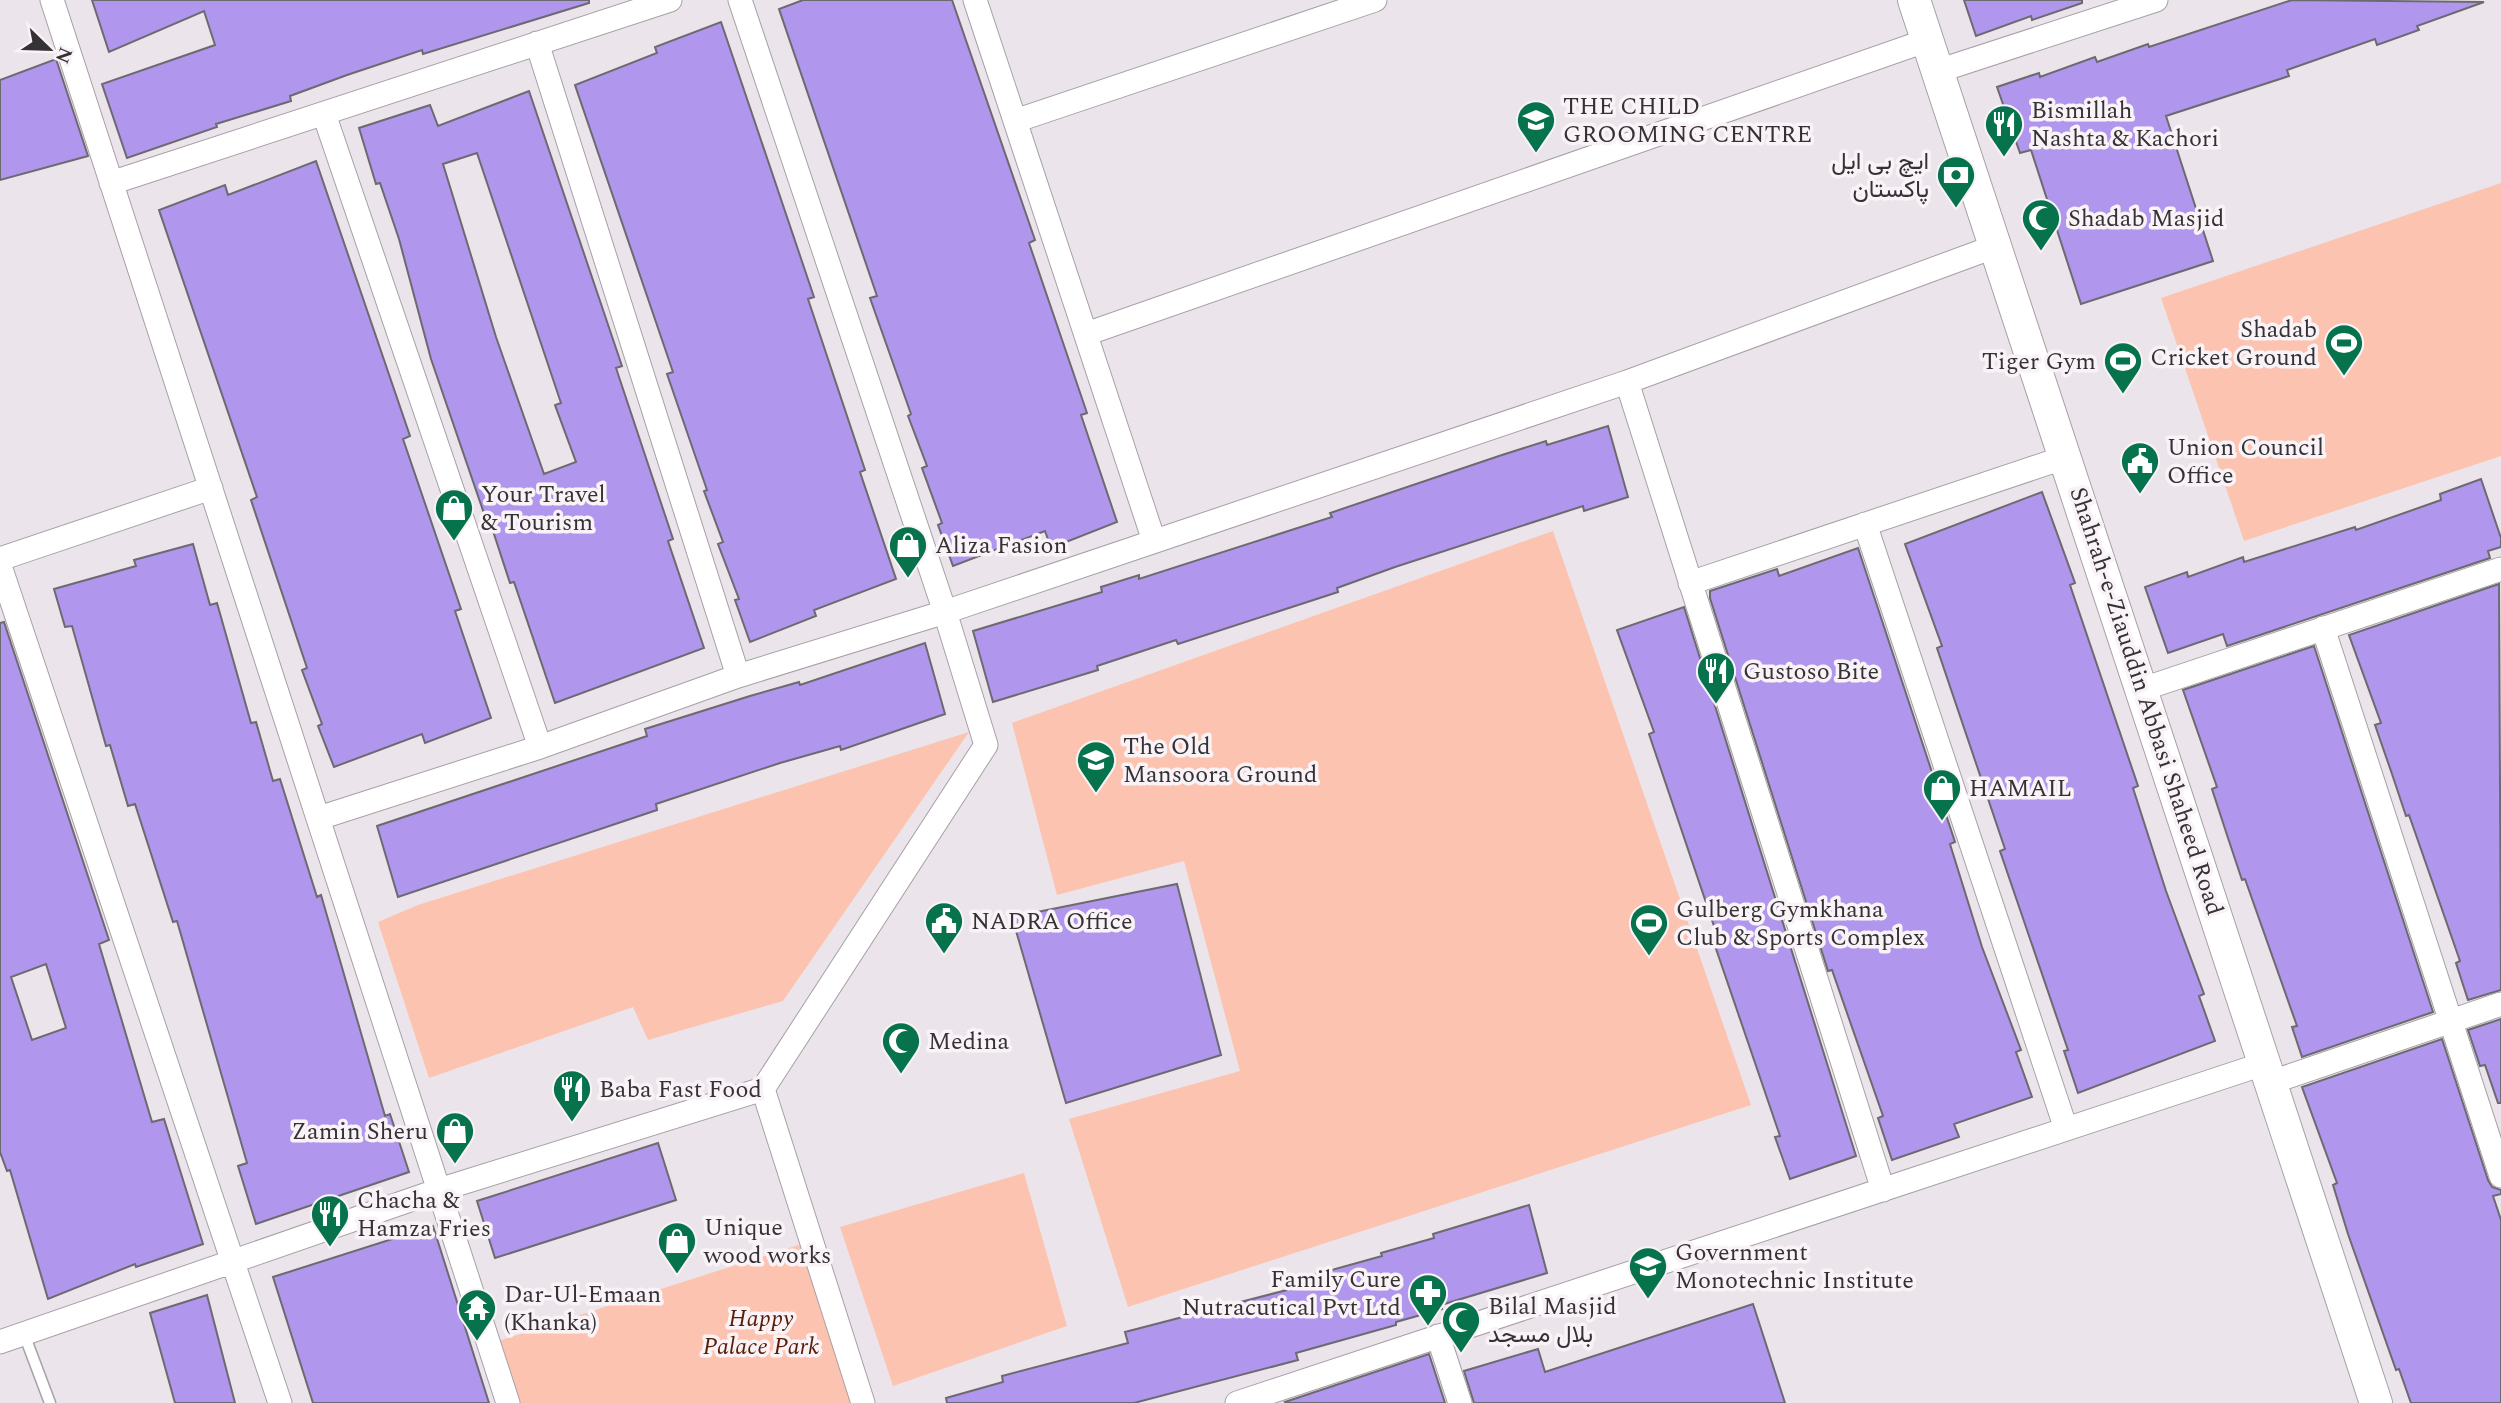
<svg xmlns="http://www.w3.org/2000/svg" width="2501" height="1403" font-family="Spectral,Vazirmatn,serif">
<rect width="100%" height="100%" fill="#ebe4ea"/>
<path fill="#fcc4b0" d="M2501 183V456L2244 541 2161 298Z
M1553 531 1751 1105 1128 1307 1069 1119 1240 1071 1184 861 1057 895 1012 723Z
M969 732 783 1001 648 1040 633 1007 429 1078 378 922 418 905Z
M1024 1173 1067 1326 893 1386 840 1227Z
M811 1241 858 1403H508L489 1344Z"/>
<path fill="#b196ed" stroke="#6c6a71" stroke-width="2" fill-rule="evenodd" d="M92 0H589V3L423 54 422 50 347 75 290 96 291 101 216 124 217 127 127 158 102 84 215 45 204 11 109 52Z
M803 0H952L1035 240 1029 243 1087 413 1081 415 1117 522 1051 548 1045 531 953 566 938 525 942 523 922 468 927 466 908 416 911 414 870 298 877 296 779 9Z
M1964 0H2082V3L2032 20 2031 16 1976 36Z
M2292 0 2484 2 2417 26 2419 30 2377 45 2375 39 2287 70 2289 76 2166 116 2213 261 2081 304 2031 150 2020 153 1997 87 2039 73 2040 77 2095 57 2097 62 2148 44 2149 47Z
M721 22 814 297 808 299 865 470 860 472 896 579 814 610 816 616 750 642 735 600 739 599 718 544 723 542 704 491 707 490 667 374 673 372 575 85 657 53 655 47Z
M56 59 88 156 0 180V80Z
M529 91 622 366 616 368 673 539 668 541 704 648 555 703 514 582 510 583 492 528H489L431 359 399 239 380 183 376 184 359 128 430 105 438 126ZM477 153 561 403 555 405 576 462 544 474 496 337 443 164Z
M316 161 410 436 403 439 461 609 455 611 491 718 425 743 422 734 334 767 318 726 322 724 302 670 307 668 251 500 257 497 159 210 225 185 228 195Z
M1608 426 1628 497 1584 511 1583 506 1395 567 1337 588 1338 592 1178 644 1176 640 1097 666 1098 670 993 702 973 631 1102 592 1101 587 1139 575V579L1332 517 1330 513 1502 455 1546 441 1547 445Z
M2481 479 2501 538V547L2488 551 2490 558 2227 646 2223 634 2168 653 2145 587 2187 572 2188 577 2243 557 2244 562 2355 527 2356 530 2441 500 2440 494Z
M2042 492 2075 583 2070 585 2138 786 2133 788 2166 891 2204 994 2199 996 2215 1041 2078 1093 2064 1051 2068 1050 2000 851 2005 849 1937 648 1942 646 1905 544Z
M193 544 210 605 217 603 251 723 256 722 273 781 280 779 317 897 321 895 385 1116 390 1114 409 1172 256 1224 238 1166 247 1163 177 921 173 922 135 804 128 806 110 745 106 746 72 626 65 627 54 589 136 566 134 560Z
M1858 548 1955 842 1950 844 1982 947 2021 1050 2016 1052 2032 1097 1954 1124 1959 1137 1892 1160 1878 1118 1883 1116 1832 970 1828 971 1710 598V591L1777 569 1779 576Z
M2499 584 2501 990 2468 1000 2456 963 2460 961 2409 815 2406 816 2392 774 2375 725 2381 723 2349 635Z
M1684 607 1856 1156 1790 1179 1775 1137 1780 1136 1712 937 1717 935 1649 734 1654 732 1617 630Z
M4 622 109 940 99 944 152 1122 164 1119 203 1244 136 1267 135 1264 48 1299 10 1170 7 1171 0 1152V623ZM46 964 66 1028 32 1040 11 977Z
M925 643 945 714 841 750 840 746 780 763 656 804 657 810 398 897 377 826 647 736 645 729 750 696 799 682 800 685Z
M2314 646 2433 1012 2302 1057 2292 1027 2297 1026 2245 879 2242 880 2228 838 2212 789 2217 787 2183 690Z
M1177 884 1221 1055 1066 1103 1012 917Z
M2501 1019V1103H2498L2485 1065 2480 1066 2468 1030Z
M2442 1039 2488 1180 2492 1187 2501 1190V1194L2493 1196 2501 1220V1403H2411L2399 1369 2396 1370 2348 1234 2333 1185 2337 1183 2302 1087Z
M658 1143 676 1200 495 1258 477 1201Z
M1529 1205 1547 1273 1441 1305 1442 1309 1396 1322V1325L1296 1353 1298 1360 1134 1403H947L946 1398 1003 1382 1002 1376 1128 1343 1125 1332 1287 1290 1285 1283 1382 1256 1381 1253 1434 1238 1433 1234Z
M433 1226 489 1403H313L273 1277Z
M207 1295 235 1403H175L150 1313Z
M1753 1304 1785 1403H1474L1464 1371 1538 1349 1545 1372Z
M1429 1354 1445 1403H1286L1285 1402Z"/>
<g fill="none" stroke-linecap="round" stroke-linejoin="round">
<g stroke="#a7a0a6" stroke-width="13">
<path id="lane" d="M24 1334 50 1403"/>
</g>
<g stroke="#a7a0a6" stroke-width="25">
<path id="street" d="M52 0 508 1403
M975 0 1154 541
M537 43 738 676
M1938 71 2156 0
M324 114 540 747
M1015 121 1375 0
M111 183 670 0
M1086 334 1928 40
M1627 382 1883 1190
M1865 524 2066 1129
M0 559 211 488
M0 566 280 1403
M1690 583 2066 457
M2323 628 2501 1176
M2143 689 2501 569
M319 818 540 747 738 676 945 612 1627 382 1996 246
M2272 1082 2501 1004
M763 1089 863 1403
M1438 1336 1460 1403
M0 1342 439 1190 763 1089 986 745 945 612 740 0
M1237 1403 2266 1063"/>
</g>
<g stroke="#a7a0a6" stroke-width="34">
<path id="secondary" d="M1914 0 2376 1403"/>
</g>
<use href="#lane" stroke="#fff" stroke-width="10"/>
<use href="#street" stroke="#fff" stroke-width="23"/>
<use href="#secondary" stroke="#fff" stroke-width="32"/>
</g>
<defs>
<g id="school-pin" transform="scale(2.0125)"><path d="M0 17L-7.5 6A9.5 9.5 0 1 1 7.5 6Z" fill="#07734c" stroke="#f9f2f7"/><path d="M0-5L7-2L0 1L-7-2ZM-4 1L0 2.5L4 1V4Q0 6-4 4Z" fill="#fff"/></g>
<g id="restaurant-pin" transform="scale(2.0125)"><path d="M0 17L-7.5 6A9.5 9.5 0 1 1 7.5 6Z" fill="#07734c" stroke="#f9f2f7"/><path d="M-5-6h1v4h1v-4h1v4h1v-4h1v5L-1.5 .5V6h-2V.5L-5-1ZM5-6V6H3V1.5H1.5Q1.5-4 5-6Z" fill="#fff"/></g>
<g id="bank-pin" transform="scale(2.0125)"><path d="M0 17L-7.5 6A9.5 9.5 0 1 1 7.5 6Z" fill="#07734c" stroke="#f9f2f7"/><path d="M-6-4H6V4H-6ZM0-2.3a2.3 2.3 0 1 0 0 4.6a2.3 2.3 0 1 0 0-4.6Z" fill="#fff"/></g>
<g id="mosque-pin" transform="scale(2.0125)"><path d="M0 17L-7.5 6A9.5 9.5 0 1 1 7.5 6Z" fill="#07734c" stroke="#f9f2f7"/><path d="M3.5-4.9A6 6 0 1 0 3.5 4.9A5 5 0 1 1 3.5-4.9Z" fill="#fff"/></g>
<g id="stadium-pin" transform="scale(2.0125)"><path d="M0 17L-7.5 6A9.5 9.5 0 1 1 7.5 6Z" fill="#07734c" stroke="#f9f2f7"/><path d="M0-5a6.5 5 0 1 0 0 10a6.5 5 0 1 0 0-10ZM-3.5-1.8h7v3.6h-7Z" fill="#fff"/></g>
<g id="civic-pin" transform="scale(2.0125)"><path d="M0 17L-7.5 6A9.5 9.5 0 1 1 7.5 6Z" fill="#07734c" stroke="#f9f2f7"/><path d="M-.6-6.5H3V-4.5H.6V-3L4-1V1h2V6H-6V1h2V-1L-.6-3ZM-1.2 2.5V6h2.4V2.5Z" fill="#fff"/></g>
<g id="shop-pin" transform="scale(2.0125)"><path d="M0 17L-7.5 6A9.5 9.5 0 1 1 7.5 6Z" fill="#07734c" stroke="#f9f2f7"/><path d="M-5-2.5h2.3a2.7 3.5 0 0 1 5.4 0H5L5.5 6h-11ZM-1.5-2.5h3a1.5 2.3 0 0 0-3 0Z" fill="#fff"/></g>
<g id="pharmacy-pin" transform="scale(2.0125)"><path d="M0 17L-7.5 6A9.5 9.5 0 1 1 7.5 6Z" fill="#07734c" stroke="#f9f2f7"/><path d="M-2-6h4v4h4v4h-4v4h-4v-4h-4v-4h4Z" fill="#fff"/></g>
<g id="temple-pin" transform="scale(2.0125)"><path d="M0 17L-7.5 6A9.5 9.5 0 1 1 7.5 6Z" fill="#07734c" stroke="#f9f2f7"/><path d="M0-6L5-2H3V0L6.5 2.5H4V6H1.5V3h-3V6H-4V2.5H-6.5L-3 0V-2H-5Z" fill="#fff"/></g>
</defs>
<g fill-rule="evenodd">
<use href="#school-pin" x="1536" y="120"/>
<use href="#restaurant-pin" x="2004" y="124"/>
<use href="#bank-pin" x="1956" y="175"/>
<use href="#mosque-pin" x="2041" y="218"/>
<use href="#stadium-pin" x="2344" y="343"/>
<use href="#stadium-pin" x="2123" y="361"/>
<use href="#civic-pin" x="2140" y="461"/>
<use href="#shop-pin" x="454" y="508"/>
<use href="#shop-pin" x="908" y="545"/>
<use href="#restaurant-pin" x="1716" y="671"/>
<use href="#school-pin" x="1096" y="760"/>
<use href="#shop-pin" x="1942" y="788"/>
<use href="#civic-pin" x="944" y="921"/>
<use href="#stadium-pin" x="1649" y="923"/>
<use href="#mosque-pin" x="901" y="1041"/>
<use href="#restaurant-pin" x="572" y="1089"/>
<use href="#shop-pin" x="455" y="1131"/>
<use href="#restaurant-pin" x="330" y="1214"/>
<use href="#shop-pin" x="677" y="1241"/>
<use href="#school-pin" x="1648" y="1266"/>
<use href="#pharmacy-pin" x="1428" y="1293"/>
<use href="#temple-pin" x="477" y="1308"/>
<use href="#mosque-pin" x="1461" y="1320"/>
</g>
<g text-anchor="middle" stroke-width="7" stroke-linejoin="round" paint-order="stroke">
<g font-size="24" fill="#343234" stroke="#f9f2f7" text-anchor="start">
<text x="1563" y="114">THE CHILD<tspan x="1563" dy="28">GROOMING CENTRE</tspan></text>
<text x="2031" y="118">Bismillah<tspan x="2031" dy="28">Nashta &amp; Kachori</tspan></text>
<text x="1929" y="169" text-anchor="end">ایچ بی ایل<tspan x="1929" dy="28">پاکستان</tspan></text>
<text x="2068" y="226">Shadab Masjid</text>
<text x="2317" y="337" text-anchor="end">Shadab<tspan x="2317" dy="28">Cricket Ground</tspan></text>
<text x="2096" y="369" text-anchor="end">Tiger Gym</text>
<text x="2167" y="455">Union Council<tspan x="2167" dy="28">Office</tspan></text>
<text x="481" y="502">Your Travel<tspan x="481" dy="28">&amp; Tourism</tspan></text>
<text x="935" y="553">Aliza Fasion</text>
<text x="1743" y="679">Gustoso Bite</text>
<text x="1123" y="754">The Old<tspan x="1123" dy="28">Mansoora Ground</tspan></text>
<text x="1969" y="796">HAMAIL</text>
<text x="1676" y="917">Gulberg Gymkhana<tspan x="1676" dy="28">Club &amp; Sports Complex</tspan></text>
<text x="971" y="929">NADRA Office</text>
<text x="928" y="1049">Medina</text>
<text x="599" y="1097">Baba Fast Food</text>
<text x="428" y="1139" text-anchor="end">Zamin Sheru</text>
<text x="357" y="1208">Chacha &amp;<tspan x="357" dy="28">Hamza Fries</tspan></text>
<text x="704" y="1235">Unique<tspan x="704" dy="28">wood works</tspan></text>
<text x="1675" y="1260">Government<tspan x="1675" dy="28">Monotechnic Institute</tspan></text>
<text x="1401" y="1287" text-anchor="end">Family Cure<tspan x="1401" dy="28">Nutracutical Pvt Ltd</tspan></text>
<text x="504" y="1302">Dar-Ul-Emaan<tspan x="504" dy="28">(Khanka)</tspan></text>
<text x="1488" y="1314">Bilal Masjid<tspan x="1488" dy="28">بلال مسجد</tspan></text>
</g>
<g font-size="24" fill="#343234" stroke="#f9f2f7">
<text transform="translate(2147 701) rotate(72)" y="8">Shahrah-e-Ziauddin Abbasi Shaheed Road</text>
</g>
<g font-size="24" font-style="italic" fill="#581d04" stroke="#f9f2f7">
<text x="761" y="1326">Happy<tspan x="761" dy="28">Palace Park</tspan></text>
</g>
</g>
<g transform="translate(49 49) rotate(113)" stroke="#f9f2f7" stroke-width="5" paint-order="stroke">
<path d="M0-5L12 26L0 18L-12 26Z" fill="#343234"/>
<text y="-10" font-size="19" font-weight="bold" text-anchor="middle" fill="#343234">N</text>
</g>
</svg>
